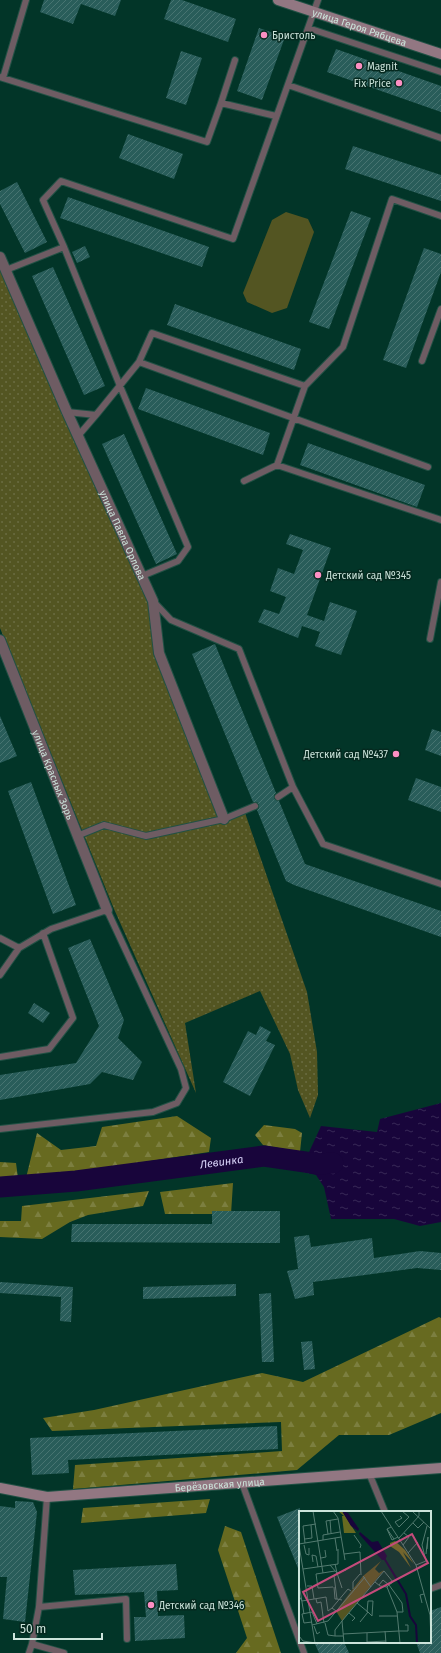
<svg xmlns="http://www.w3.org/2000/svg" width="441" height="1653" font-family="'Fira Sans',sans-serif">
<defs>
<pattern id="grass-dots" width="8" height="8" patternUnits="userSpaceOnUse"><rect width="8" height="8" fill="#535522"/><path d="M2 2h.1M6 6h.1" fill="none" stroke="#6b6d42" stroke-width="1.8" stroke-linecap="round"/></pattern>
<pattern id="forest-firs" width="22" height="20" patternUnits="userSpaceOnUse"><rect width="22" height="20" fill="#676a20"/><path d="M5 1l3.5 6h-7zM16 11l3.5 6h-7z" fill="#7c7f40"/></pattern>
<pattern id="water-ripples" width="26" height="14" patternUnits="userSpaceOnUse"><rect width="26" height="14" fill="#18053b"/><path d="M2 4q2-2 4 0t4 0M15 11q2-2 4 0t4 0" fill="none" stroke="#382957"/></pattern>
<pattern id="building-hatch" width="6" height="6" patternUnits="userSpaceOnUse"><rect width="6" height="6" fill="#295d5a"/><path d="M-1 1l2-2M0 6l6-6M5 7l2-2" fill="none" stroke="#477471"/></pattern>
</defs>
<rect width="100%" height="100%" fill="#023528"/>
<path fill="url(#grass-dots)" d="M6 270 153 601 159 653 224 818 244 810 307 992 317 1052 318 1095 310 1118 298 1090 290 1054 260 991 185 1023 196 1093 114 909 0 628V271Z"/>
<path fill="url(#forest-firs)" d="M177 1116 211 1138 209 1152 59 1175 26 1178 37 1133 61 1150 96 1146 102 1127Z
M264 1125 295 1129 302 1133 300 1152 263 1145 255 1135Z
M0 1162 16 1163 18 1178 0 1180Z
M233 1183 231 1214H165L160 1192Z
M149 1191 143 1206 88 1215 70 1222 42 1239 0 1237V1221H21L22 1206Z
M439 1317 441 1318V1413L389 1435H339L297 1470 73 1489 75 1465 282 1451 281 1422 52 1431 43 1418 94 1410 262 1373 303 1382Z
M210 1499 206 1513 81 1523 83 1508Z
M225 1526 241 1532 281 1653H236L247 1638 218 1550Z"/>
<path fill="#535522" d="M286 212 308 219 314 232 287 308 272 313 247 302 243 293 272 220Z"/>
<path fill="url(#water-ripples)" d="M441 1103V1222L420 1226 394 1219H331L324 1187 316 1175 303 1172 304 1163 321 1126 377 1132 380 1119Z"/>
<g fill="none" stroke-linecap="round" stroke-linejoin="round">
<path stroke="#18053b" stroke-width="21" id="s1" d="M0 1187 76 1181 264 1156 319 1164 333 1163"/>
</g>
<path fill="url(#building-hatch)" d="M44 0H121L115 16 81 4 73 24 40 12Z
M171 0H182L236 19 228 42 164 19Z
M259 28 285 37 262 100 237 91Z
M336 49 441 86V112L327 72Z
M181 51 202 58 186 105 166 98Z
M128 134 183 154 174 179 119 158Z
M353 146 441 175V201L345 169Z
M17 182 47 242 25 253 0 204V191Z
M68 197 209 247 202 267 60 218Z
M351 211 371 218 329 329 309 322Z
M85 246 90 257 77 263 72 252Z
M424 248 441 254V272L406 368 383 360Z
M53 267 105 386 84 395 32 276Z
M175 304 301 349 294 370 167 325Z
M146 388 270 433 263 455 138 409Z
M124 434 177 554 156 564 102 444Z
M308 443 425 485 417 507 300 465Z
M290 534 331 548 307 615 324 621 330 602 357 611 341 655 315 646 320 632 302 626 298 638 258 622 264 609 279 614 286 597 270 591 278 568 294 574 303 550 286 544Z
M215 644 276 793 274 795V799L279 801 305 864 441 911V937L294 885 286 881 257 810 259 808V805L257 802H253L192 654Z
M0 716 17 756 0 763Z
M432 729 441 732V756L425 750Z
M416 778 441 787V812L408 800Z
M31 782 76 905 53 914 8 791Z
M90 939 124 1020 118 1038 142 1062 133 1080 102 1072 90 1084 0 1100V1075L76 1063 99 1026 68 948Z
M34 1003 50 1013 43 1023 28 1013Z
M260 1026 271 1032 266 1041 275 1045 250 1096 223 1082 248 1031 256 1035Z
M212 1211H280V1243L71 1242 72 1224H212Z
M309 1235 311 1247 372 1238 374 1258 420 1251 441 1253V1270L417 1268 313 1282 314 1295 295 1299 287 1271 298 1269 294 1237Z
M0 1282 73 1287 71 1322 60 1321 61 1297 0 1293Z
M236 1284V1296L143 1299V1287Z
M271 1293 274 1362H262L259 1294Z
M312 1341 315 1369 304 1370 301 1342Z
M277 1426 278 1449 68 1460 69 1473 32 1475 30 1438Z
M15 1501 33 1502 37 1512 25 1622 3 1619 7 1577H0V1506L15 1508Z
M300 1508V1573L277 1517Z
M176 1564 178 1590 157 1591 158 1616 184 1615 185 1638 135 1641 134 1617H146L144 1592 75 1595 73 1570Z
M441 1607V1653H420L416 1642H430V1611Z
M314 1642H344L349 1653H319Z"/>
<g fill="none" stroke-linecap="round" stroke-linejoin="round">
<g stroke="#225145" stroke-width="8">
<path id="lane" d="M308 28 441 72
M0 77 207 142 221 103 276 116
M3 78 26 0
M288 85 441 138
M221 103 235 60
M64 247 43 200 61 181 233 239 318 0
M6 270 64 247 120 386 188 547 178 561 142 576
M422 361 441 309
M139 362 152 333 305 386 277 465
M305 386 343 347 392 199 441 216
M67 412 96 415 78 436
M96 415 139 362 428 467
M244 481 277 465 441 520
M153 601 171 620 239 649 293 787
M430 639 441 582
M278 797 293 787 323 844 441 884
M77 836 104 825 146 836 224 819 255 806
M0 938 19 948
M0 975 19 948 51 929 107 910 181 1069 186 1088 177 1103 153 1112 0 1129
M0 1057 49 1049 73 1018 43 933
M369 1473 385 1512
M242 1483 300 1642
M47 1497 39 1607 32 1644 64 1653
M430 1589 441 1585
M39 1607 126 1599 127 1639
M300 1642 304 1653
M29 1653 32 1644"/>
</g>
<g stroke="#225145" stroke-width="12">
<g id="street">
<path id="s2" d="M0 257 67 412 153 601 159 653 224 819"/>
<path id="s3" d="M0 640 107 910"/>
</g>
</g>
<g stroke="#225145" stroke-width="12">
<g id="secondary">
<path id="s4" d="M278 0 441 54"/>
<path id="s5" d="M0 1488 47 1497 441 1468"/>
</g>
</g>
<use href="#lane" stroke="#6e5c63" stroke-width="6"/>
<use href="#street" stroke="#6e5c63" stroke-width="10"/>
<use href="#secondary" stroke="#927782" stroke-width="10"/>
</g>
<g fill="#fc8fc3" stroke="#05291f" stroke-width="1.5">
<circle cx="264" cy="35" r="4"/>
<circle cx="359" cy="66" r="4"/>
<circle cx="399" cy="83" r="4"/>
<circle cx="318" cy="575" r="4"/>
<circle cx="396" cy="754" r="4"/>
<circle cx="151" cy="1605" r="4"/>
</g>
<g text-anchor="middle" stroke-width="3" stroke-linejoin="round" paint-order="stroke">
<g font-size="10" fill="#cce4db" stroke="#05291f">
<text dy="4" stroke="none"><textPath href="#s4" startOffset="86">улица Героя Рябцева</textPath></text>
<text dy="4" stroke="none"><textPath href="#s2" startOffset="304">улица Павла Орлова</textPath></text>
<text dy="4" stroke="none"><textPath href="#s3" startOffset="145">улица Красных Зорь</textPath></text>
<text dy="4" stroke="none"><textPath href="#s5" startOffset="221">Берёзовская улица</textPath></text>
</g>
<g font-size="10" fill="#cce4db" stroke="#05291f" text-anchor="start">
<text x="272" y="39">Бристоль</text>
<text x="367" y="70">Magnit</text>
<text x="391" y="87" text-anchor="end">Fix Price</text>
<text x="326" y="579">Детский сад №345</text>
<text x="388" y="758" text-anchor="end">Детский сад №437</text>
<text x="159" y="1609">Детский сад №346</text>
</g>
<g font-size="11" font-style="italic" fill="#dbd6fb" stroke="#05291f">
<text dy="4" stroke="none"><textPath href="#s1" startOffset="223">Левинка</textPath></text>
</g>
</g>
<g transform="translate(299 1511)">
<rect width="132" height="132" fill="#023528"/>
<path d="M82 50 76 58 80 62 85 59 43 110 37 100 64 65Z" fill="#535522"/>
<path d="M39 0H43L57 22H45L43 5H45ZM96 30 106 39 115 53 104 41 112 57 100 41 91 35V32Z" fill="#676a20"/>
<path d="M43 0 49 2 60 18 59 20 52 15ZM61 21 73 31 79 30 88 45 86 49H83L60 23Z" fill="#18053b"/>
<path fill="none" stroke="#18053b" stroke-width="2" d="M85 47 107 83 111 105 117 114 118 132"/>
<path fill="none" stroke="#537b70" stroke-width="1" d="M14 0 24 62M34 0 39 7 46 49M82 0 117 54 131 104 132 130M113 0 132 18M101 5 103 7 96 11 100 16 110 6 103 0M31 9 32 22M114 12 119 17 125 11M92 16 88 18 95 28 99 26M88 18 93 29 95 28M29 23 27 10 39 8M55 24 62 34 61 37M36 27 38 40M100 27 120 5V0M6 28 13 27 12 14M24 29V24L41 21M6 32 4 15 17 13M0 33 42 26M0 34 16 132M5 34 7 43 10 44V37M104 34 110 26 105 22M109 42 119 31M45 43 61 41 62 64M127 43 129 26 128 38M22 47 27 46 26 39M14 51 13 44 17 45 19 56M36 53 38 62 47 59M31 54 38 62 43 77M117 54 127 50 123 34 128 15M4 58 39 53V38M35 65 38 88 43 89M64 65 72 76M76 71 81 75 88 76M0 73 5 103M80 74 84 69 90 74 88 76 98 101 101 132M8 75H13L15 88M34 76 19 77 17 63 36 60M35 76 36 88H38M54 78V71L61 63M0 85 3 90 27 86 29 100 33 97M17 88 18 92 22 91 25 112M58 92 69 101 73 105 74 90H69L68 101M123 92 121 84 125 83M37 100 33 97 49 78 52 80M50 102 56 107 53 110M80 105H98M43 110 36 119V125H44M13 111 5 112 3 103 13 101 18 113M61 111 69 101M26 112 29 124 36 125M13 114 29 110 66 66M15 115 18 123 21 121M86 120 87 132M100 120H109V114H106M68 122V131L87 130M44 123 100 120M0 125 4 130 17 132M45 132 43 110 85 60 94 71 90 74 103 92 104 101H98"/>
<path fill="#c44b7b" fill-opacity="0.15" stroke="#c44b7b" stroke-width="2" d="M113 23 129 52 19 110 4 81Z"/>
<rect width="132" height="132" fill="none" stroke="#cce4db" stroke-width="2"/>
</g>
<path d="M14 1633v6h88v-6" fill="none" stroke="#cce4db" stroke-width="2"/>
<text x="20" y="1633" font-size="12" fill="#cce4db" stroke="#05291f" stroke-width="3" paint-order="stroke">50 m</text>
</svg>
